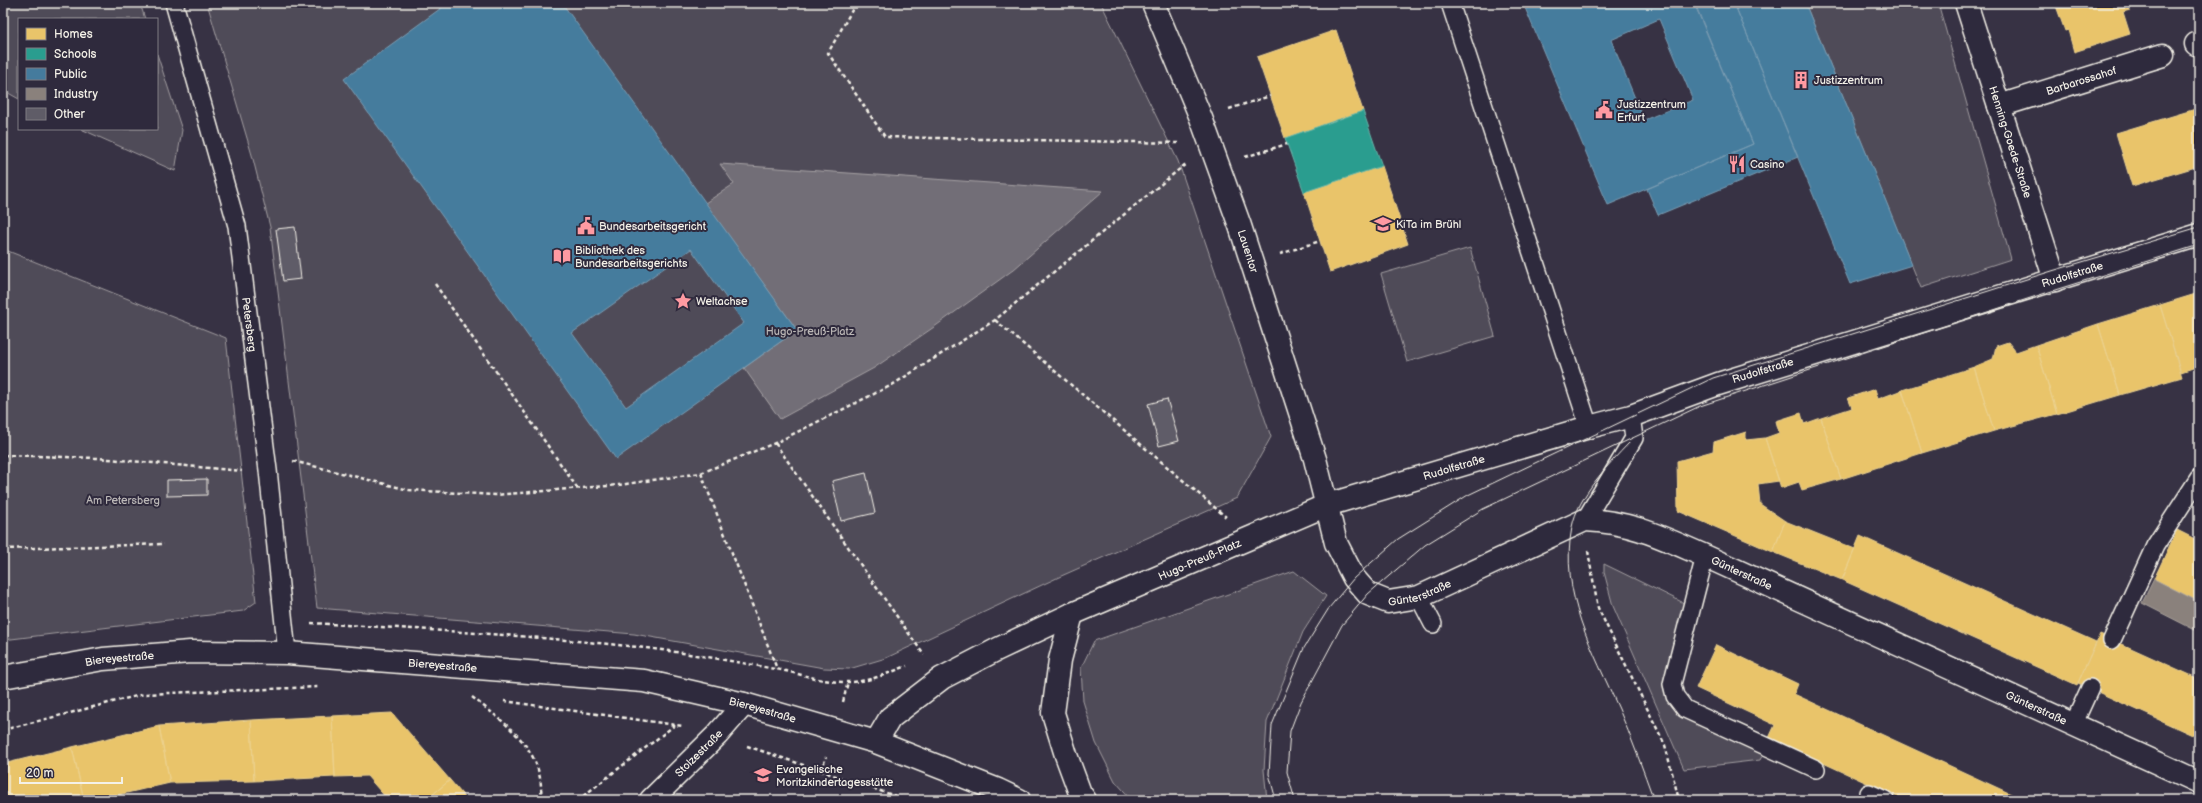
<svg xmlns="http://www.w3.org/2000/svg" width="2202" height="803" font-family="'Balsamiq Sans',sans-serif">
<rect width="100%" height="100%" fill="#373244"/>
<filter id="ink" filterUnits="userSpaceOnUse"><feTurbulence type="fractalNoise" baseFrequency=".025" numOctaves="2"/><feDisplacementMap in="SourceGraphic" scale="8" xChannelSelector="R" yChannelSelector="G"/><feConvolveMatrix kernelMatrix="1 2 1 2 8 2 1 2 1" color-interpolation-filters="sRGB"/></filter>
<g filter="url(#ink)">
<path fill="#504b59" stroke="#a29ea0" d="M3 3H140L145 19H19V99L3 90Z
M207 3H1101L1178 161 1271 437 1237 498 1059 577 886 658 849 669 824 668 634 634 317 608 270 227 252 155Z
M1805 3H1938L2011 259 1921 288Z
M157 54 182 130 175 171 81 129H157Z
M1470 248 1495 336 1407 362 1381 274Z
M3 249 226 338 256 602 243 611 3 640Z
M1604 564 1686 604 1669 689 1765 750 1760 760 1684 769 1613 606 1604 572Z
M1294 571 1326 596 1303 632 1267 722 1264 770 1267 800H1132L1115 781 1096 743 1083 701 1081 668 1094 641Z"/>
<path fill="#726e77" stroke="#a6a2a4" d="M720 164 1103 191 1013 270 937 325 874 368 780 419 744 368 797 330 705 203 734 184Z"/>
<path fill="#e9c46a" stroke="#ecd290" d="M1239 3H1253L1241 7Z
M2055 3H2127L2130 10 2123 12 2130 34 2074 52 2068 30 2065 31Z
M1336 30 1363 111 1285 138 1257 57Z
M2199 108V166L2132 186 2116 133Z
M1382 166 1408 244 1330 272 1304 192Z
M2199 293V366L2181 372 2160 305Z
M2160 305 2182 377 2120 395 2098 324Z
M2098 324 2120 395 2057 414 2036 345Z
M2008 342 2016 352 2036 345 2057 414 1994 431 1974 367 1993 359 1996 346Z
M1974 367 1994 431 1922 453 1902 390Z
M1875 389 1878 399 1902 390 1922 453 1841 479 1821 418 1852 408 1848 398Z
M1801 413 1804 424 1821 418 1841 479 1802 490 1799 482 1781 488 1765 438 1779 433 1776 421Z
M1746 432V440L1765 438 1779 481 1758 484 1760 504 1785 521 1773 552 1678 511 1677 461 1713 451 1714 442Z
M1785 521 1855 549 1842 580 1773 552Z
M2177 530 2199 541V602L2154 579Z
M1860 536 2096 642 2077 685 1842 580Z
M2100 634 2199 679V738L2078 683Z
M1716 645 1798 684 1794 694 2024 800H1904L1769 738 1775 725 1696 688Z
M392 713 450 780 426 800H388L367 776 335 777 332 716Z
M332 716 335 777 254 781 251 720Z
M251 720 254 781 170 783 159 726Z
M159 726 170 783 96 800H84L72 747Z
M72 747 84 800H3V764Z
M450 780 467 800H426Z"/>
<path fill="#2a9d8f" stroke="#67b6aa" d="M1363 111 1382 166 1304 192 1285 138Z"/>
<path fill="#457b9d" stroke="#7a9eb4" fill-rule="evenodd" d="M448 3H562L797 330 616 459 344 79ZM691 249 744 323 626 407 572 333Z
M1523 3H1694L1753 144 1608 205ZM1659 19 1693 100 1644 120 1611 40Z
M1704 3H1734L1798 157 1658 215 1647 189 1753 144 1696 6Z
M1734 3H1805L1912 265 1850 284Z"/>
<path fill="#8a817c" stroke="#aaa39c" d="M2154 579 2199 602V632L2142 603Z"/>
<path fill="#5f5c67" stroke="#f4f1e8" d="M295 227 301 279 283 281 276 229Z
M1167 399 1179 441 1159 446 1148 404Z
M866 473 875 513 841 521 832 481Z
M207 479V495L167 496V480Z"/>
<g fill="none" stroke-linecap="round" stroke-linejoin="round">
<g stroke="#f4f1e8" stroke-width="20">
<g id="lane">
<path id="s1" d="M174 3 237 226 268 470 287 653"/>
<path d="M1450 3 1589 427"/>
<path d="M1585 520 1634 438 1631 416"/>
<path d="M1705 556 1672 684 1675 696 1685 709 1816 769"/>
<path d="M1419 597 1433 624"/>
<path d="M2112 640 2155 546 2199 478"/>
<path d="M2074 723 2090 688"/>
<path d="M1869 793 1885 800"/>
</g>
</g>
<g stroke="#f4f1e8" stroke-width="25">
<g id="street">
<path id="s2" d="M1153 3 1201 118 1240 226 1315 459 1336 543 1354 578 1368 594 1388 602 1419 597 1585 520C1633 522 1663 538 1705 556L2199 782"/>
<path id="s3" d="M1966 3 2055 280"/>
<path d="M2196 44H2199"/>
<path id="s4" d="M1999 106 2163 55"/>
<path d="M1072 614 1060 660 1053 713 1066 755 1080 793 1085 800"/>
<path id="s5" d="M876 742 890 718 942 678 998 649 1072 614 1327 505 1589 427 1631 416 1718 384 2199 235"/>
<path id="s6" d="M651 800 717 735 744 704"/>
</g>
</g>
<g stroke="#f4f1e8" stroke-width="25">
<g id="secondary">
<path id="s7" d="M3 677 103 659 190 652 287 653 644 681 744 704 876 742 998 790 1019 800"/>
</g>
</g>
<path stroke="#f4f1e8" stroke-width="2.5" stroke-dasharray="4 3" stroke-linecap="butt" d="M856 3 828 53 885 137 1180 143
M1229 109 1270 96
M1245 157 1287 144
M1280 254 1320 241
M435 284 578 489
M995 320 1226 517
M775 443 924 655
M3 455 97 458 242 471
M293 461 409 490 495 495 619 485 701 473 775 443 892 385 995 320 1187 163
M701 473 777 669
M3 549 164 544
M1588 551 1598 608 1665 745 1679 800
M311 623C417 629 523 635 628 646 677 651 726 660 775 669 800 673 823 683 849 682 870 682 888 673 907 666
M472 697C507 725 545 749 541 800
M504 701 683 726
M843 702 848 682
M3 730 144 694 318 687
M747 746 907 800
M821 771 826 757
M578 800 675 725"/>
<use href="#lane" stroke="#2f2a3d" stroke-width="17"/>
<use href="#street" stroke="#2f2a3d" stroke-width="22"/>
<use href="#secondary" stroke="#2f2a3d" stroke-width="22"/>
<path stroke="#f4f1e8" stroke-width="1" d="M1629 443C1608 465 1578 496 1572 527 1559 593 1593 651 1619 709 1632 739 1643 770 1654 800
M1276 800 1269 774 1272 725 1304 648 1329 608 1354 578 1398 539 1468 495 1713 378 2052 271 2199 227
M1295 800 1287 772 1290 731 1301 702 1342 625 1368 594 1425 545 1483 509 1700 406 2058 289 2199 245"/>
</g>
</g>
<defs>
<g id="building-bare" transform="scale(1.38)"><path d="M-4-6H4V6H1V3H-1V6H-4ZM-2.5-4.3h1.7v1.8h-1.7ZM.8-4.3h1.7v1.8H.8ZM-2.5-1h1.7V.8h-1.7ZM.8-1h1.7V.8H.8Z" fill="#ff9aa2" stroke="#2f2a3d" stroke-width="2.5" paint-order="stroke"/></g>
<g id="civic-bare" transform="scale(1.38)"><path d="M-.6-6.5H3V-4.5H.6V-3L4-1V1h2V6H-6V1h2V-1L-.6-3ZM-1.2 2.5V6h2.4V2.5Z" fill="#ff9aa2" stroke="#2f2a3d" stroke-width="2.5" paint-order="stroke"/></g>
<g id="restaurant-bare" transform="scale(1.38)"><path d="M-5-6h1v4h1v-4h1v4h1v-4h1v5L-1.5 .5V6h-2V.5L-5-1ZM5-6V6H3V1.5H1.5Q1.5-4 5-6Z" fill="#ff9aa2" stroke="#2f2a3d" stroke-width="2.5" paint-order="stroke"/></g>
<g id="school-bare" transform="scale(1.38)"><path d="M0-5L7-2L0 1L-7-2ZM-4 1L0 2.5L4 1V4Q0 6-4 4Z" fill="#ff9aa2" stroke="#2f2a3d" stroke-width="2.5" paint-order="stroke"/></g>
<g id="library-bare" transform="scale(1.38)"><path d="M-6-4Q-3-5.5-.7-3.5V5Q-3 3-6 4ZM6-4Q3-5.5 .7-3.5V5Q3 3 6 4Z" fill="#ff9aa2" stroke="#2f2a3d" stroke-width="2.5" paint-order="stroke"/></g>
<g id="sight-bare" transform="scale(1.38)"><path d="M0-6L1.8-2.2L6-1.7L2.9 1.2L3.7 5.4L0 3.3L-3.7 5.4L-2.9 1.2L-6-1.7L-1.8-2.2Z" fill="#ff9aa2" stroke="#2f2a3d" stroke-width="2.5" paint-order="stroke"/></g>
</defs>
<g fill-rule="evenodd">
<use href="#building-bare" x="1801" y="80"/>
<use href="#civic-bare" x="1604" y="110"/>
<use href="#restaurant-bare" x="1737" y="164"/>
<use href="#school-bare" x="1383" y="224"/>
<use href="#civic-bare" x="586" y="226"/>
<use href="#library-bare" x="562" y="256"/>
<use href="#sight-bare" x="683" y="301"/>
<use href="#school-bare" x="763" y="775"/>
</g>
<g text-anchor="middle" stroke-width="4" stroke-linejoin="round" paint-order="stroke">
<g font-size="11" fill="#f4f1e8" stroke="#2f2a3d" text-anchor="start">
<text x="1814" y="84">Justizzentrum</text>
<text x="1617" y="108">Justizzentrum<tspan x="1617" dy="13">Erfurt</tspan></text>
<text x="1750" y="168">Casino</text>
<text x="1396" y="228">KiTa im Brühl</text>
<text x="599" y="230">Bundesarbeitsgericht</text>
<text x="575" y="254">Bibliothek des<tspan x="575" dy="13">Bundesarbeitsgerichts</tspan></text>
<text x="696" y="305">Weltachse</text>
<text x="776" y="773">Evangelische<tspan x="776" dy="13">Moritzkindertagesstätte</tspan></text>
</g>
<g font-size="11" fill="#f4f1e8" stroke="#2f2a3d">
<text dy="4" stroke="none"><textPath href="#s4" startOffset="86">Barbarossahof</textPath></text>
<text dy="4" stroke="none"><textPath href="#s3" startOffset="146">Henning-Goede-Straße</textPath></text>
<text dy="4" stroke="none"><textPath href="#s2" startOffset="266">Lauentor</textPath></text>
<text dy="4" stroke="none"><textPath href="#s5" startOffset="1296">Rudolfstraße</textPath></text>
<text dy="4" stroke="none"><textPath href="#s1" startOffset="331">Petersberg</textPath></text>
<text dy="4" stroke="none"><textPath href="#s5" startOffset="972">Rudolfstraße</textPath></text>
<text dy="4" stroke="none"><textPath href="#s5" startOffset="648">Rudolfstraße</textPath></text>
<text dy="4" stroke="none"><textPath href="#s5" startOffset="377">Hugo-Preuß-Platz</textPath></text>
<text dy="4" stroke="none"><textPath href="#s2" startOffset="1034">Günterstraße</textPath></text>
<text dy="4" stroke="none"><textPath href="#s2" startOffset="686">Günterstraße</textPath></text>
<text dy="4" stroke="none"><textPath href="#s7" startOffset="118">Biereyestraße</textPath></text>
<text dy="4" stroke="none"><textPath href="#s7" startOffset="442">Biereyestraße</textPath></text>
<text dy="4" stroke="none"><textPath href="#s2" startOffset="1358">Günterstraße</textPath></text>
<text dy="4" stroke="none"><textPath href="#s7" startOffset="766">Biereyestraße</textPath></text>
<text dy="4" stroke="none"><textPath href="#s6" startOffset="67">Stolzestraße</textPath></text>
</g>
<g font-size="11" fill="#bbb7b6" stroke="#2f2a3d">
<text x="810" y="335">Hugo-Preuß-Platz</text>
<text x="123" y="504">Am Petersberg</text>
</g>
</g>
<rect width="2202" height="803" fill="none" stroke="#2f2a3d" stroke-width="16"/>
<rect x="8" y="8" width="2186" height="787" fill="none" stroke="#f4f1e8" stroke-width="1.5" filter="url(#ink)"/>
<rect x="18" y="18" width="140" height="112" fill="#2f2a3d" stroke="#7e7a81"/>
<rect x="26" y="28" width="20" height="12" fill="#e9c46a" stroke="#7e7a81"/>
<text x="54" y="38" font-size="12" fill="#f4f1e8">Homes</text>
<rect x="26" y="48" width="20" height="12" fill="#2a9d8f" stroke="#7e7a81"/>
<text x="54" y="58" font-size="12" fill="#f4f1e8">Schools</text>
<rect x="26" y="68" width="20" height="12" fill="#457b9d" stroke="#7e7a81"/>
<text x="54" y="78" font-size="12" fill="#f4f1e8">Public</text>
<rect x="26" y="88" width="20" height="12" fill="#8a817c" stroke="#7e7a81"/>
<text x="54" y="98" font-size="12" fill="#f4f1e8">Industry</text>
<rect x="26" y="108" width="20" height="12" fill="#5f5c67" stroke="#7e7a81"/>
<text x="54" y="118" font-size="12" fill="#f4f1e8">Other</text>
<path d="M20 777v6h102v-6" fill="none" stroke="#f4f1e8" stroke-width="2"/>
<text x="26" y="777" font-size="12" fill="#f4f1e8" stroke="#2f2a3d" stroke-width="3" paint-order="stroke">20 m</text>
</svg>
